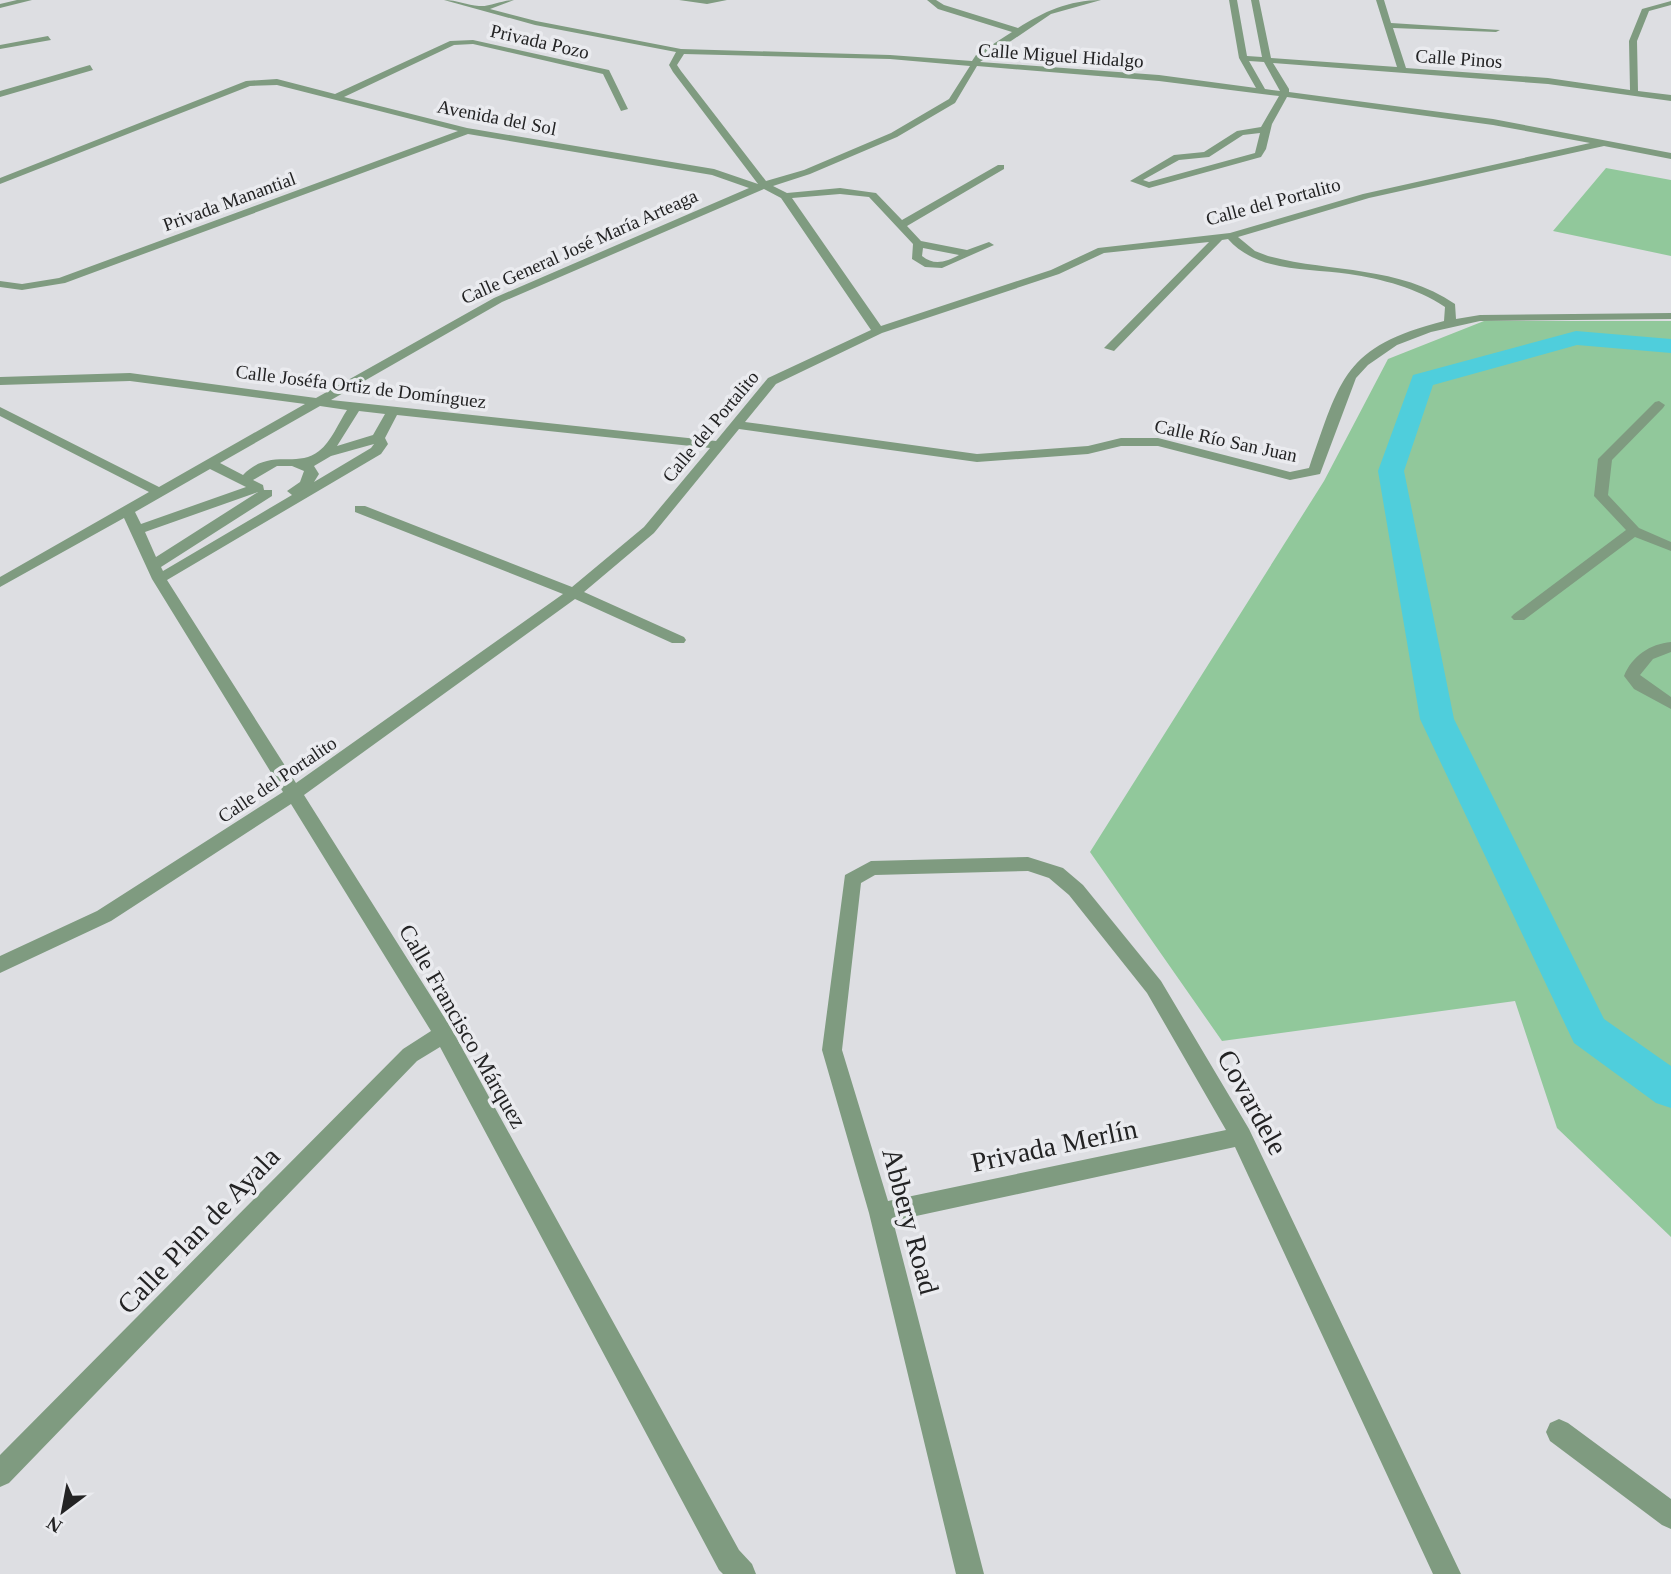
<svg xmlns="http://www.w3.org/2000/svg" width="1671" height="1574" font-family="'Times New Roman',serif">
<rect width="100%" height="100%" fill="#dddee2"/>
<path fill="#91c89b" d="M1606 168 1671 180V256L1553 231Z
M1484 321H1671V1237L1557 1128 1515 1001 1222 1041 1090 852 1324 481 1388 359Z"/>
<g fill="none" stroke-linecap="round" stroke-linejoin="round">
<path fill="#4fcedc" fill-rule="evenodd" d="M1576 331 1671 339V353L1577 345 1433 385 1404 471 1454 719 1604 1019 1671 1066V1108L1656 1103 1574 1043 1420 719 1378 471 1413 375Z"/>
<path fill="#7f9b80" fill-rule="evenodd" d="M17 0H32L0 8V4Z
M444 0C457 0 467 5 479 6 490 7 502 0 514 0L490 9 536 21 681 49 890 55 972 61 976 55 1012 32 938 9 927 0H936L944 5 1018 28C1043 12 1069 0 1101 0L1051 14 980 62 1159 75 1256 88 1239 58 1229 0H1237L1247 56 1262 57 1251 0H1259L1271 58 1397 67 1376 0H1384L1391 23 1500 30 1496 32 1393 28 1406 68 1548 78 1630 90 1629 41 1642 9 1671 1V5L1649 11 1637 41 1638 91 1671 95V101L1548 84 1273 63 1289 89V92L1493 119 1671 153V159L1604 146 1369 198 1238 237 1255 251 1268 256C1331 273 1398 265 1455 304L1456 319 1480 315 1671 313V319L1480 321 1431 332 1397 345 1368 365 1356 378 1320 474 1290 480 1158 446H1121L1088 454 977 462 739 429 654 533 584 592 684 637 686 640 684 643H672L575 599 304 795 451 1028 739 1550 752 1564 756 1574H723L719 1570 440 1047 417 1061 9 1483 0 1487V1455L403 1049 431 1031 291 804 111 921 0 973V956L97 911 283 792 152 579 124 518 0 587V577L149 492 0 416V407L159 487 305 404 130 381 0 385V377L130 373 316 398 494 298 749 188 712 175 468 134 65 283 22 290 0 287V281L22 284 59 278 458 131 277 85 250 86 0 184V178L246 81 277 79 335 94 450 41 473 40 609 70 628 109 621 111 603 74 473 44 454 45 344 97 467 128 714 169 758 184 673 72 669 65 676 52 535 25ZM684 54 890 59 970 66 949 99 891 133 804 170 766 181 681 71 677 65ZM1249 61 1264 62 1280 91 1265 89ZM977 66 1159 81 1279 96 1261 127 1237 131 1204 152 1174 155 1130 181 1149 188 1261 157 1266 149 1272 124 1287 97 1493 125 1590 143 1363 194 1230 233 1098 248 1051 270 881 326 792 198 840 194 869 197 913 244 912 259 925 267 942 268 994 245 989 242 967 250 921 241 907 226 1004 169V165H998L902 220 876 193 840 188 787 193 773 186 810 174 897 137 955 103ZM1260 133 1255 153 1149 182 1143 180 1179 160 1209 157 1243 135ZM764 189 781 198 871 330 768 378 716 441 331 400 502 302ZM1228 239C1258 273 1308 268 1349 274 1382 279 1417 288 1445 307L1444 321C1343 347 1341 378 1309 468L1290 472 1158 438H1121L1088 446 977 454 745 422 776 384 882 333 1059 274 1104 253 1209 242 1104 348 1114 351 1222 240ZM923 248 959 255C946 262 934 266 922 256ZM320 406 347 410C339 422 331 442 319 451 297 469 270 447 243 475L220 463ZM359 411 385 414 373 435 337 446ZM397 415 710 448 644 527 572 587 365 506H355V512L563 594 296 783 167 580 381 454 388 444 385 438ZM374 444 371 448 314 482 319 474 314 466 331 456ZM277 466H292L304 471 300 482 287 491 292 495 163 571 161 567 272 496V490H264L263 485 253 480ZM210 469 246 487 141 524 135 512ZM258 492 156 557 145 532Z
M679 0H727L707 4Z
M48 36 51 40 0 49V45Z
M90 65 93 70 0 97V91Z
M1659 401 1665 405 1663 408 1612 460 1608 495 1639 528 1671 542V551L1635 537 1524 620H1514L1511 617 1514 614 1626 530 1594 496 1598 459 1655 402Z
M1671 642V652L1653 659 1640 675 1671 697V709L1634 689 1624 676C1632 656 1650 644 1671 642Z
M1028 857 1063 868 1083 885 1161 981 1249 1129 1461 1574H1433L1235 1147 893 1221 984 1574H956L869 1213 822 1050 845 875 871 861ZM1028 871 1049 878 1069 895 1147 993 1226 1130 888 1201 842 1050 861 883 875 875Z
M1559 1419 1568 1423 1671 1499V1529L1662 1525 1550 1441 1546 1432 1550 1423Z"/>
</g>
<g text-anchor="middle" stroke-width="7" stroke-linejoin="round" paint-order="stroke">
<g font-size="19" fill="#232324" stroke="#eaebef">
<text transform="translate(540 41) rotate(13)" y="7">Privada Pozo</text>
<text transform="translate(1061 55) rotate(4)" y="7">Calle Miguel Hidalgo</text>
<text transform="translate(1459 58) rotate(4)" y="7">Calle Pinos</text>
<text transform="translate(497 117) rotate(11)" y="7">Avenida del Sol</text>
<text transform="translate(229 201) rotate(-20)" y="7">Privada Manantial</text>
<text transform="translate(1273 201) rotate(-15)" y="7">Calle del Portalito</text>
<text transform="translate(579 246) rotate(-24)" y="7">Calle General José María Arteaga</text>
<text transform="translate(361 386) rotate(7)" y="7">Calle Joséfa Ortiz de Domínguez</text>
<text transform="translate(710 426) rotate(-50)" y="7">Calle del Portalito</text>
<text transform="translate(1226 440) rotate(12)" y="7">Calle Río San Juan</text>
<text transform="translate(277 779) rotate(-34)" y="7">Calle del Portalito</text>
</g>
<g font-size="23" fill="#232324" stroke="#eaebef">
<text transform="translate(463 1026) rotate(60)" y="8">Calle Francisco Márquez</text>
</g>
<g font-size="28" fill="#232324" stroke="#eaebef">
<text transform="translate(1253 1102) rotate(61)" y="10">Covardele</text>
<text transform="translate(1054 1145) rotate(-12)" y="10">Privada Merlín</text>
<text transform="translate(911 1221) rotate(75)" y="10">Abbery Road</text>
<text transform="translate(198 1230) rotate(-46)" y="10">Calle Plan de Ayala</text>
</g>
</g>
<g transform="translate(63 1511) rotate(212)" stroke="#eaebef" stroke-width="5" paint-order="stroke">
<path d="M0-5L12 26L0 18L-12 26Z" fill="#232324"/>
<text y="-10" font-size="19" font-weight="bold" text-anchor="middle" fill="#232324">N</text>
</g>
</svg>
